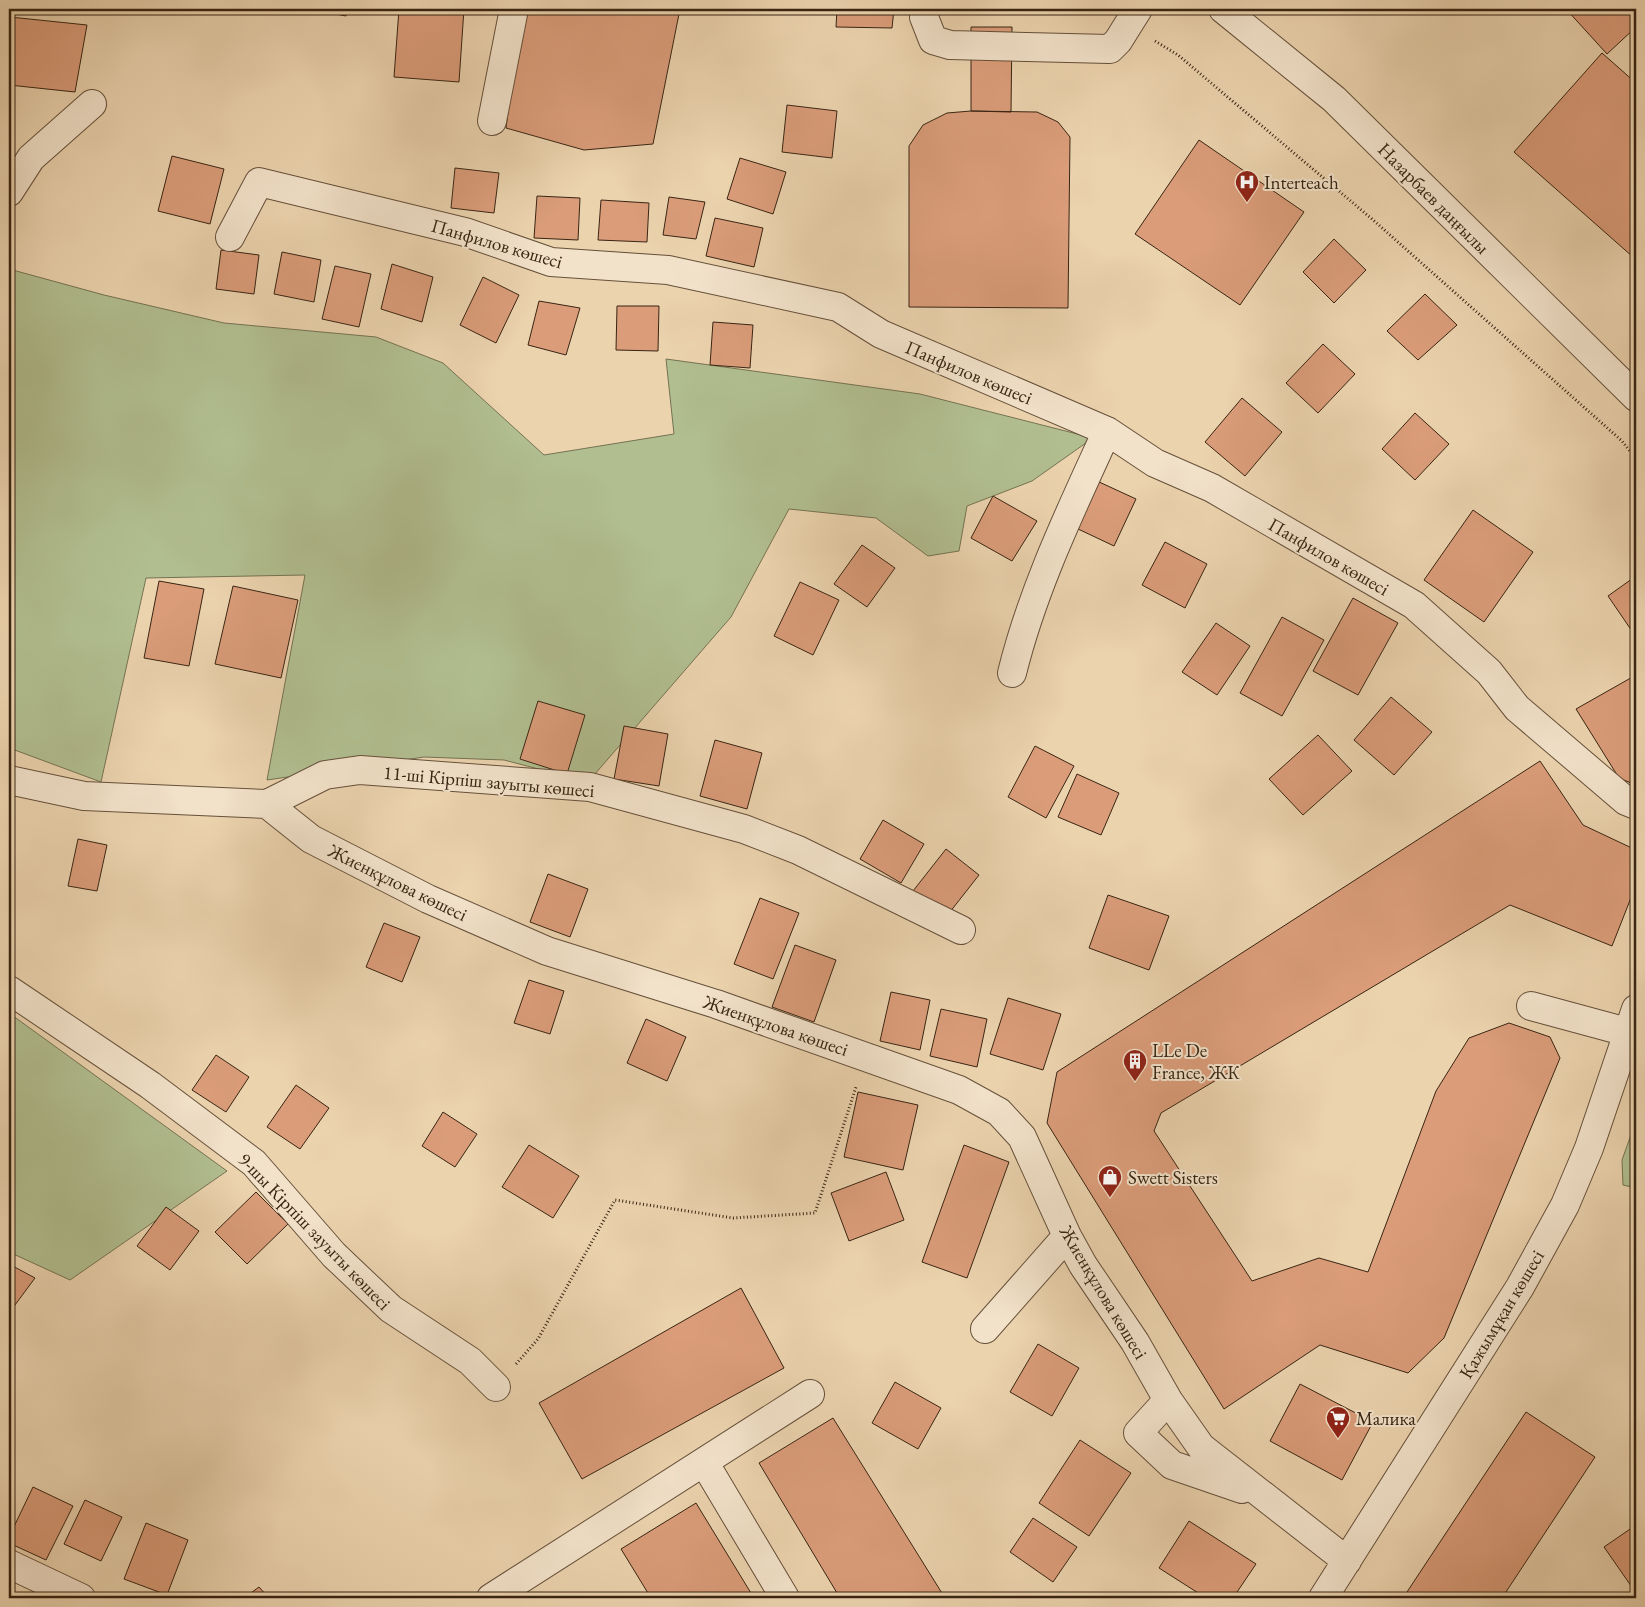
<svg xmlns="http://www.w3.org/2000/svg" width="1645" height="1607" font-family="'EB Garamond',serif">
<rect width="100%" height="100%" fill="#ebd3ae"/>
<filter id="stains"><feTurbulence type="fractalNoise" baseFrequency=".004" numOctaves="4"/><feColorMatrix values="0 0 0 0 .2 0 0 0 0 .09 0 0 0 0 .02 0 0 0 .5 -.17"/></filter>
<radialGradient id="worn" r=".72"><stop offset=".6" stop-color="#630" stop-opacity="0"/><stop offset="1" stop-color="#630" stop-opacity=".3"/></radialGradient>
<path fill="#b1be90" stroke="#757252" d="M9 269 104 295 224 323 376 337 443 363 544 455 674 434 666 359 920 394 1093 438 1032 481 967 506 959 551 928 556 876 518 789 509 731 617 588 782 504 760 424 757 267 780 305 575 146 578 101 782 12 749 9 715Z
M9 1013 227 1171 70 1280 9 1252Z
M1636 1121V1188L1623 1185 1622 1160Z"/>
<path fill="#da9c79" stroke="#392513" d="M310 9H347L346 16Z
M399 9H464L459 82 394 77Z
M521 9H680L653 144 584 150 506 128Z
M837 9H894L892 28 836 27Z
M1566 9H1636V27L1607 54Z
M10 17 87 25 75 92 9 85Z
M971 27H1012L1011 112 971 111Z
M1602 53 1636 83V257H1633L1514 152Z
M787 105 837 111 832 158 782 152Z
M971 111 1037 112 1058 122 1070 137 1068 308 909 307V146L923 125 947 113Z
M1199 140 1304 212 1240 305 1135 234Z
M172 156 224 169 210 224 158 211Z
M740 158 786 172 773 214 727 199Z
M455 168 499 173 494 213 451 208Z
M537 196 580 198 578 240 534 238Z
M669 197 705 202 696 239 663 235Z
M601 200 649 203 647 242 598 240Z
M715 218 763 228 754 267 706 256Z
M1334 239 1366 270 1334 303 1303 272Z
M221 250 259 255 254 294 216 289Z
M282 252 321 260 314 302 274 294Z
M392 264 433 277 422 322 381 309Z
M335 266 371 274 359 327 322 319Z
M483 277 519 295 496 343 460 325Z
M1425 294 1457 325 1418 360 1387 331Z
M539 301 580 308 566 355 528 345Z
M617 306H659L658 351 616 350Z
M713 322 753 325 750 368 710 365Z
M1323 344 1355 374 1318 413 1286 383Z
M1242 398 1282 432 1245 476 1205 442Z
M1415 413 1449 444 1415 480 1382 449Z
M1097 481 1136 499 1114 546 1076 528Z
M993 496 1037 521 1012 561 971 538Z
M1473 510 1533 552 1484 622 1424 580Z
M1165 542 1207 564 1185 608 1142 585Z
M862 545 895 568 867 607 834 584Z
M1636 576V637L1608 596Z
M159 581 204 589 189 666 144 658Z
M800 582 839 600 813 655 774 636Z
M233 586 298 600 281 678 215 664Z
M1353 598 1398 623 1358 695 1313 671Z
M1282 617 1324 640 1282 716 1240 693Z
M1216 623 1250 646 1217 695 1182 672Z
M1636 675V785L1619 778 1576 709Z
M1391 697 1432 732 1394 775 1354 740Z
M538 701 585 715 567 774 520 759Z
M624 726 668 734 659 786 614 779Z
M1318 735 1352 771 1303 815 1269 779Z
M715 740 762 753 747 809 700 796Z
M1035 746 1074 766 1046 818 1008 797Z
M1540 761 1583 825 1636 850V885L1612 946 1510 905 1161 1113 1154 1131 1252 1281 1319 1258 1368 1272 1436 1091 1469 1038 1509 1023 1550 1037 1560 1058 1444 1338 1408 1373 1320 1345 1224 1409 1047 1123 1057 1072Z
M1077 774 1119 793 1101 835 1058 817Z
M883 820 924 844 901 883 860 859Z
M78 839 107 845 97 891 68 886Z
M946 849 979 875 946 917 913 891Z
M548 874 588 889 570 937 530 922Z
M1108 895 1169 916 1149 970 1089 948Z
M760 898 799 913 773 979 734 964Z
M384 923 420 937 402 982 366 967Z
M795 945 836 960 814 1022 772 1007Z
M529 980 564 991 550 1034 514 1023Z
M891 992 930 1000 920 1050 880 1041Z
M1008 998 1061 1014 1043 1070 990 1054Z
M941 1009 987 1019 977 1067 930 1056Z
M646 1019 686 1037 667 1081 627 1063Z
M216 1055 249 1077 226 1112 192 1090Z
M296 1085 329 1108 300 1149 267 1127Z
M858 1092 918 1105 903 1170 844 1157Z
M443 1112 477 1134 455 1167 422 1146Z
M529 1145 579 1176 553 1218 502 1187Z
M964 1145 1009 1162 967 1278 922 1262Z
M886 1172 904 1220 849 1241 831 1193Z
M256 1192 288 1224 247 1264 215 1232Z
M166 1207 199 1231 170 1270 137 1246Z
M9 1264 35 1278 9 1313Z
M741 1288 784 1368 582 1479 539 1403Z
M1038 1344 1079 1368 1052 1416 1010 1392Z
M895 1382 941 1408 918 1449 872 1423Z
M1300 1384 1373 1422 1342 1480 1270 1441Z
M1526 1412 1595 1457 1502 1598H1403Z
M833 1418 945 1598H840L759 1463Z
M1080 1440 1131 1473 1089 1536 1039 1503Z
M33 1487 73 1506 46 1560 9 1543V1537Z
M85 1500 122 1517 101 1561 64 1544Z
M696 1503 754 1598H651L621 1549Z
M1033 1518 1077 1547 1053 1582 1010 1552Z
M1189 1521 1256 1564 1233 1598H1206L1159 1568Z
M146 1523 188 1540 167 1595 124 1579Z
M1636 1525V1593L1604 1547Z
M259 1587 269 1598H244Z"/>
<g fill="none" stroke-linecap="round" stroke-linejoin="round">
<g stroke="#66503a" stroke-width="30">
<path id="minor" d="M925 9 924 17 933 40 950 45 1110 49 1118 41 1138 9
M1223 9 1334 99 1636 397
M492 121 514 9
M9 192 31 158 92 104
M230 237 259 182 465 232 551 262 668 270 838 307 881 334 1107 431 1155 463 1212 488 1414 605 1489 672 1517 708 1626 801 1636 805
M1012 673C1033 588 1071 510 1107 431
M9 780 84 796 267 804 311 839 428 899 547 951 716 1004 959 1090 999 1112 1022 1137 1067 1236 1083 1265 1135 1342 1168 1400 1201 1447 1347 1561
M267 804 325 775 360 770 590 787 744 829 798 850 961 930
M9 990 150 1085 254 1163 334 1255 391 1309 470 1361 496 1387
M1531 1006 1627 1032
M985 1329 1067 1236
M1168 1400 1138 1433 1172 1465 1242 1489
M704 1462 785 1598
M9 1564 81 1598
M491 1598 810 1394
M1323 1598 1520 1287 1565 1205 1589 1148 1636 1009"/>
</g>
<path stroke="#392513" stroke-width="3" stroke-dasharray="1 2.5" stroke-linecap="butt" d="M1155 41 1178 55 1372 219 1622 441 1636 459
M516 1364 538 1339 615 1200 733 1218 815 1213 856 1087"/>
<use href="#minor" stroke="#f2e2ca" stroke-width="28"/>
</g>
<defs>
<g id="hospital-pin" transform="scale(1.25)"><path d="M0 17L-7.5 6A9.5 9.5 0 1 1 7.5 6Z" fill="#8f2418" stroke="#f2e2ca"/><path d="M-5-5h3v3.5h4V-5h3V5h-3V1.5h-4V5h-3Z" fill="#fff"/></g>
<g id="building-pin" transform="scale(1.25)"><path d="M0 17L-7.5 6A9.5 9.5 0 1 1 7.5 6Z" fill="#8f2418" stroke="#f2e2ca"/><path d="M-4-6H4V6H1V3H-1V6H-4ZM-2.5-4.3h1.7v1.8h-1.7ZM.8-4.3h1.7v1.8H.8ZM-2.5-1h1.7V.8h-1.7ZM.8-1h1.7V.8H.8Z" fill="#fff"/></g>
<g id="shop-pin" transform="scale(1.25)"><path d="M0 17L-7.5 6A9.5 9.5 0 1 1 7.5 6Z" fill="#8f2418" stroke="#f2e2ca"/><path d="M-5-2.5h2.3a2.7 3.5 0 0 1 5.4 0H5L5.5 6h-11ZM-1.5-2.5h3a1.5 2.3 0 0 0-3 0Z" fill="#fff"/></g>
<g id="supermarket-pin" transform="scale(1.25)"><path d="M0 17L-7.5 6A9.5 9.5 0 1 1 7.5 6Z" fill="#8f2418" stroke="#f2e2ca"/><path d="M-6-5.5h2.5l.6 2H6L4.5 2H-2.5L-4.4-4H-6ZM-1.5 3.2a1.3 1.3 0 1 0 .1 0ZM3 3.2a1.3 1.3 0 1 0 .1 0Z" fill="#fff"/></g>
</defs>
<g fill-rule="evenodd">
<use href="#hospital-pin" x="1247" y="182"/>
<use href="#building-pin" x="1135" y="1061"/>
<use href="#shop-pin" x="1110" y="1177"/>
<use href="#supermarket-pin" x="1338" y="1418"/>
</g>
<g text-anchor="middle" stroke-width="4" stroke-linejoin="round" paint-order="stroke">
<g font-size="19" fill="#392513" stroke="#f2e2ca" text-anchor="start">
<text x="1264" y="189">Interteach</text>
<text x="1152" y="1057">LLe De<tspan x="1152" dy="22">France, ЖК</tspan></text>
<text x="1128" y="1184">Swett Sisters</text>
<text x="1356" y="1425">Малика</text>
</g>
<g font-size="19" fill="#392513" stroke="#f2e2ca">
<text transform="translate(1434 198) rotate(45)" y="7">Назарбаев даңғылы</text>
<text transform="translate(497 243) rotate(16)" y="7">Панфилов көшесі</text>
<text transform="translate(969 372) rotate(23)" y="7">Панфилов көшесі</text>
<text transform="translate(1329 556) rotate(30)" y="7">Панфилов көшесі</text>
<text transform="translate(489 781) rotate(5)" y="7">11-ші Кірпіш зауыты көшесі</text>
<text transform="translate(398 882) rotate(26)" y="7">Жиенқұлова көшесі</text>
<text transform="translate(776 1025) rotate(19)" y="7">Жиенқұлова көшесі</text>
<text transform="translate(315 1231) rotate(46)" y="7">9-шы Кірпіш зауыты көшесі</text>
<text transform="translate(1104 1292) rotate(59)" y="7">Жиенқұлова көшесі</text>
<text transform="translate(1501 1314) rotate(-59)" y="7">Қажымұқан көшесі</text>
</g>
</g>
<rect width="1645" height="1607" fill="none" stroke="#ebd3ae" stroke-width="30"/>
<rect x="10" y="10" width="1625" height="1587" fill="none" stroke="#392513" stroke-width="2.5"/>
<rect x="15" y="15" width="1615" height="1577" fill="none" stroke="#392513"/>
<rect width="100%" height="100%" filter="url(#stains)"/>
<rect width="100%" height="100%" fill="url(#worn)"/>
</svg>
